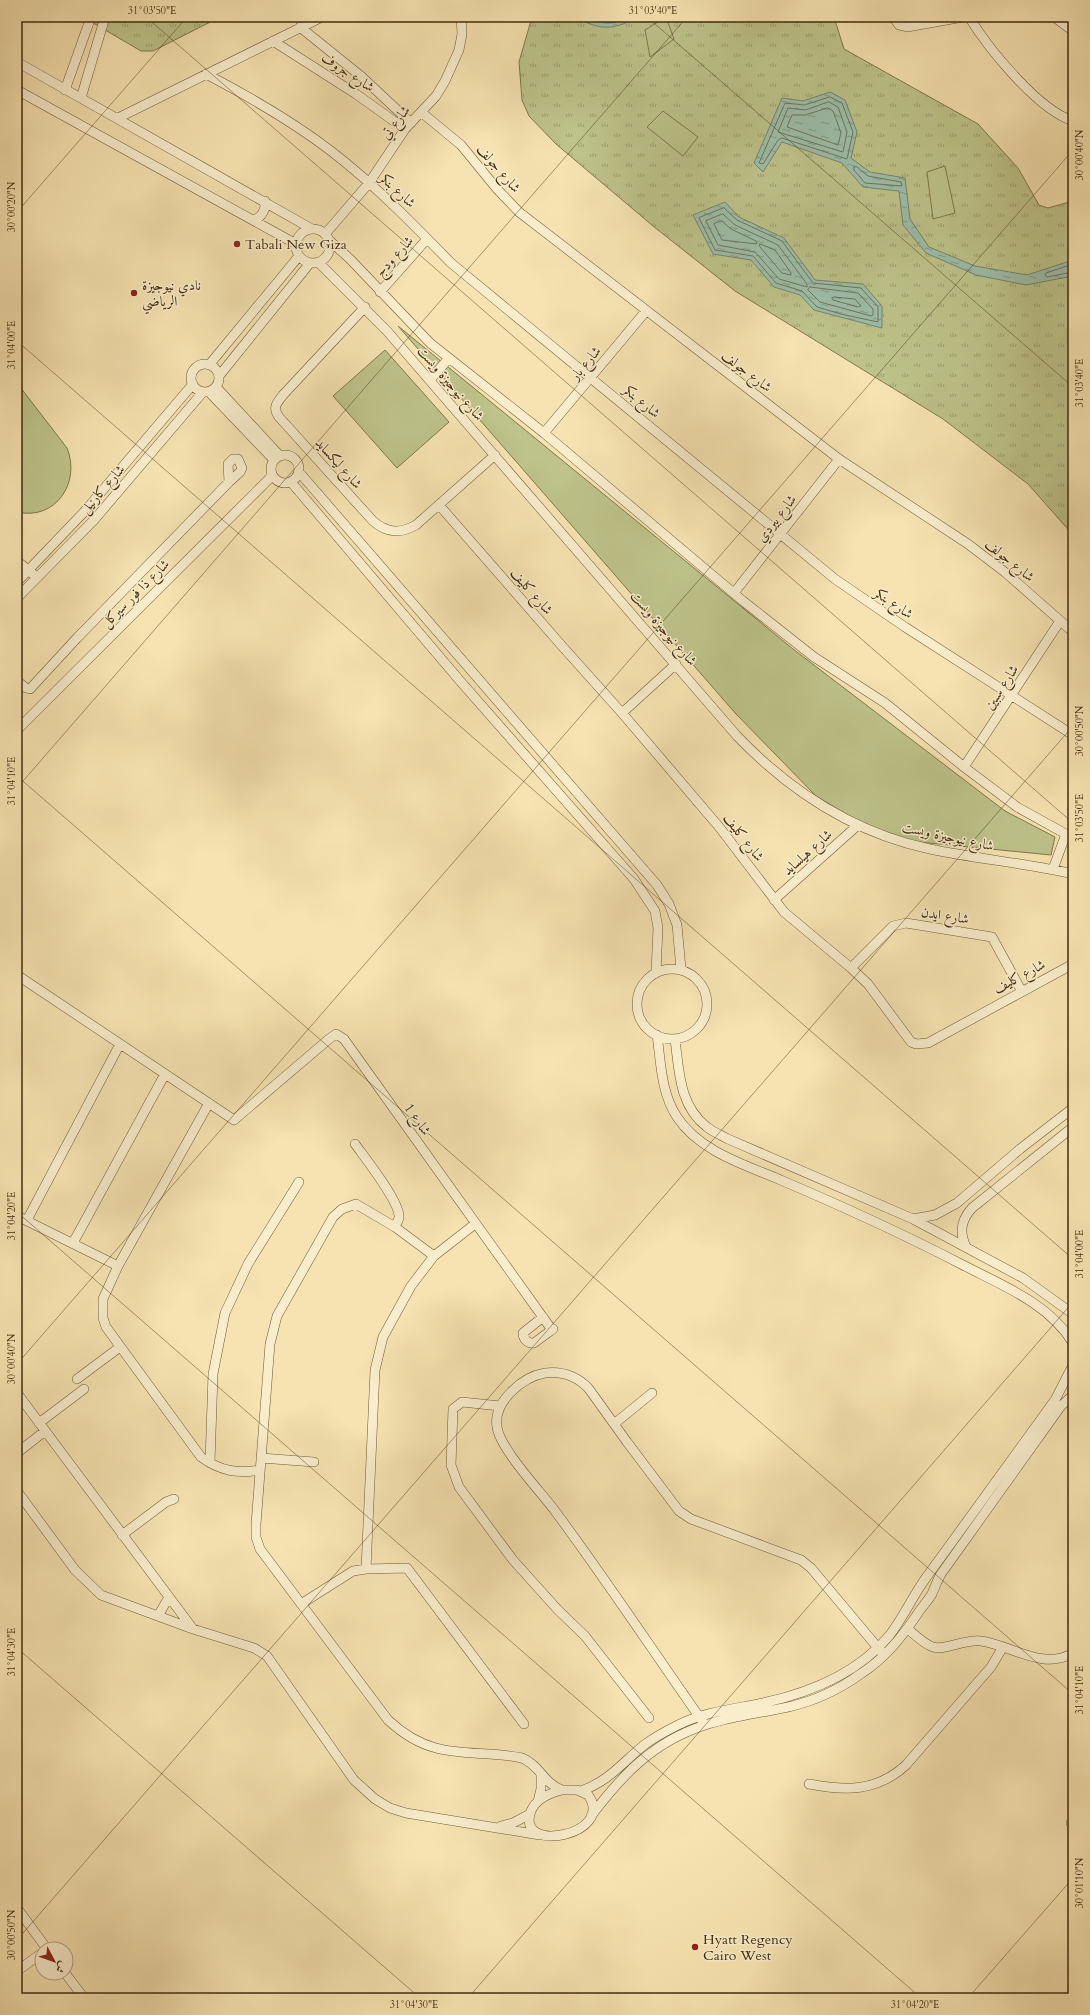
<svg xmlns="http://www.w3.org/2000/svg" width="1090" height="2015" font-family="Cardo,Amiri,serif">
<defs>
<pattern id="grass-tufts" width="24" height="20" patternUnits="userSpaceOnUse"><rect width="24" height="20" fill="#bdc38a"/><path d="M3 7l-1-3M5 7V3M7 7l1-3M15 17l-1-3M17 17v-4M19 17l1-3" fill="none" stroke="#9b9f6f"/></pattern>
<pattern id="water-ripples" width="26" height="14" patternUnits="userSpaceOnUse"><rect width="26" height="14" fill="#9dbeaa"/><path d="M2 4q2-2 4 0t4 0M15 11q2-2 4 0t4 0" fill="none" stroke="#829b89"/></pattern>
</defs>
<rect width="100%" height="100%" fill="#f6e3b1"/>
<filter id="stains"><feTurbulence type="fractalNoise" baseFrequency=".005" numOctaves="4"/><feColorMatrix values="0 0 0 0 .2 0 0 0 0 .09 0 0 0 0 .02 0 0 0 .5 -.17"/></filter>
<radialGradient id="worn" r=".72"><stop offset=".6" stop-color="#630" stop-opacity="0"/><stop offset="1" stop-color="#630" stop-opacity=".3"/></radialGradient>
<path fill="url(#grass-tufts)" stroke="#80774c" d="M83 17H220L153 51H141Z
M532 17H834L844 49 978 124 1018 168 1039 205 1048 208 1073 201V535L1028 484 943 419 735 291 653 226 556 144 529 116 522 100 519 62Z"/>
<path fill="#bdc38a" stroke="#80774c" d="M666 17 674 39 650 57 645 30Z
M663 111 698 137 683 156 647 127Z
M945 166 955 213 933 219 927 172Z
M398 326 793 649 1005 811 1055 837 1051 855 888 839 816 796 736 714Z
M385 350 449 422 397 468 333 396Z
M17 383 67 448C81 482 56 521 17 512Z"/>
<path fill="url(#water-ripples)" stroke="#79836c" d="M581 17H634C631 21 628 22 623 24 605 30 599 27 582 21Z
M830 92 845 100 857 132 851 158 870 172 905 178 910 219 929 247 975 266 1027 275 1073 260V276L1026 285 976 275 926 253 903 225 899 191 863 187 842 163 782 142 763 172 754 163 782 98 803 101Z
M725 202 739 217 784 238 815 280 863 284 882 306V328L814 310 800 295 774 287 751 260 713 254 693 215Z"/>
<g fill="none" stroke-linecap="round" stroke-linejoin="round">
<path stroke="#70745c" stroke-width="1" d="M585 17C600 25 614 25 629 17
M830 97 842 103 853 132 847 159 782 138 778 140 763 164 759 163 785 103 804 105Z
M829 102 838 107 847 132 843 152 778 132 788 108 805 110Z
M828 108 833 111 841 133 838 145 787 127 792 115H805Z
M857 167 868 176 901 182 902 186 865 183 854 170V167Z
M724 208 737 220 782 241 813 283 861 288 878 307V322L841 314 817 307 802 291 776 283 753 256 715 250 699 218Z
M723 214 735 225 778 245 807 284V287L779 279 755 252 718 245 706 221Z
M722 221 731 229 756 241 757 244 722 240 714 224Z
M760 244 775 250 791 273V275L782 273 760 247Z
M1073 264 1046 273 1045 275 1047 277 1073 272
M810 287 858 293 873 309V315L871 316 820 302 808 290Z
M834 297 855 299 861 306 858 307 833 300 832 298Z"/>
<g stroke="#6f5938" stroke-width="10">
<path id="minor" d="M893 17 899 25 907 27 963 17
M969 17C988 48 1038 110 1073 121
M1054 17 1073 31
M300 27 362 77 411 123
M273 41 356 94 405 129
M17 62 312 229
M206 74C250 97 292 121 331 151 375 185 413 224 451 263L835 579 905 627 1073 735
M17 90 296 244
M65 90 91 17
M81 98 105 17
M421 112 461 145 497 189 519 212 839 459 968 544 1006 573 1073 632
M118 118 322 17
M253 220C262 218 266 209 265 201
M296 246a17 17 0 1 1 34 0a17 17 0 1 1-34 0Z
M326 233 369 183 405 129 436 96 445 81 459 50 462 34 461 17
M330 241 350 259 430 343 544 433 743 601 814 657 885 703 964 767 1017 807 1073 838
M319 263 387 331 737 736C790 791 854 833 930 849 977 859 1026 863 1073 874
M380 292 427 239
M365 307 283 395C277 403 272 407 279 417L373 521C387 533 400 534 416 525L495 455
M191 378a14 14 0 1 1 28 0a14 14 0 1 1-28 0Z
M209 365 299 256
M219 376 310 263
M430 380 449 358
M216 387 280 456
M209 392 274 460
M544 433 646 311
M271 469a14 14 0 1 1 28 0a14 14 0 1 1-28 0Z
M233 459H238L242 468 240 472 229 482 228 464Z
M299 472 657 885 669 904 677 925 681 969
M291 482 461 682 634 879 655 911 658 928 656 972
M439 505 562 646 622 713 720 828 784 912 851 968 868 984 911 1042 916 1044 928 1043 1073 964
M17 561 33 574
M17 582 85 511 193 384
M734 593 839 459
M17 598 94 520 203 392
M17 681 26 688 30 689 77 638 229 482
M622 713 676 664
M17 730 272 476
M964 767 1060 621
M1053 869 1066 834
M774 900 858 825
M851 968 893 926 906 923 992 937 1021 990
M637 1004a35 35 0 1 1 70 0a35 35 0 1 1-70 0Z
M17 975 234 1120 329 1039 336 1034 344 1039 552 1330
M657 1035C661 1063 661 1093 677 1117 700 1152 746 1165 783 1181 844 1207 903 1234 961 1264 1001 1285 1049 1303 1073 1343
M675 1039C679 1070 679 1106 707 1127 713 1132 721 1135 728 1139L913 1219 1023 1278 1073 1314
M209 1103 118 1266 103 1299V1318L106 1327 201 1457C220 1471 238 1474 260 1470
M355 1144C365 1158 401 1203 399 1218 398 1221 396 1224 395 1227
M17 1216 118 1266
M913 1219 935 1215 957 1203 1020 1149 1073 1108
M27 1220 120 1044
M73 1243 165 1074
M966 1247C959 1232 961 1220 972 1208L1073 1127
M434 1256 475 1224
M543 1317 523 1333C523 1339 528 1344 534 1343L553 1329
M77 1379 120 1347
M17 1393 193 1629
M500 1406 462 1402 453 1409 451 1465 459 1487 513 1560 558 1610 585 1636 649 1718
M39 1423 84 1389
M614 1424 652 1393
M17 1453 45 1431
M261 1458 314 1462
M210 1463 213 1374 225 1313 248 1264 299 1182
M17 1491 75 1570 101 1595 193 1629 254 1648 267 1656 354 1780 375 1799 390 1808 406 1813 540 1835
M122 1535 166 1502 174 1499
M366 1569 375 1370 383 1337 411 1286 434 1256 395 1227 356 1204 342 1209 333 1217 277 1316 270 1344 256 1524V1537L260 1549 388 1720C402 1733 417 1743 436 1748 460 1755 495 1752 522 1758 540 1765 543 1783 562 1790
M301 1604 353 1571 366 1569 407 1568 524 1724
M158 1616 169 1597
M908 1629C915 1635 924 1644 933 1647 943 1651 965 1639 981 1641 1011 1645 1043 1671 1073 1653
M705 1725C655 1654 607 1581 555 1511 541 1492 500 1449 497 1427 493 1402 522 1377 545 1373 563 1371 577 1376 589 1389L627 1442 679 1511 691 1519 801 1560 811 1568 884 1655
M809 1784C845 1791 877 1792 906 1765L991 1667 1003 1647
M562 1790H577L588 1795C617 1835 514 1855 531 1811 536 1799 550 1793 562 1790Z
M581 1791C609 1781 622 1763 644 1745 655 1737 666 1731 678 1725 704 1712 734 1709 763 1703 809 1693 857 1674 889 1636 902 1619 911 1600 923 1582L1055 1400 1073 1365
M538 1801 541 1789V1775
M591 1816C623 1774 653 1742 705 1725 732 1716 761 1713 788 1707 815 1701 840 1689 862 1673 885 1658 901 1638 916 1616 921 1608 927 1602 932 1594 935 1587 937 1581 941 1574L1061 1406 1073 1395
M1071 1823 1073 1822
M501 1826 513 1823 530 1814
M17 1908 47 1949
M17 1971 42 1953
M65 1973 84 1998"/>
</g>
<use href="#minor" stroke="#f9edcc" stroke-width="9"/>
</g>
<path fill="none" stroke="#422b0f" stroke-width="1" stroke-opacity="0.45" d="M146 17 1073 823M647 17 1073 387M17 212 187 17M17 341 1073 1259M17 776 1073 1694M17 788 687 17M17 1212 921 1998M17 1364 1073 150M17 1648 420 1998M17 1940 1073 726M468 1998 1073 1302M968 1998 1073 1878"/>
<g fill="#8f2418" stroke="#f9edcc" stroke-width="1.5">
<circle cx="237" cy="244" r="4"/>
<circle cx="134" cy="293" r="4"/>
<circle cx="695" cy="1947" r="4"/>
</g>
<g text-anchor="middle" stroke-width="3" stroke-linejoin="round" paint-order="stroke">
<g font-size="14" fill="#422b0f" stroke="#f9edcc">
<text transform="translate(348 72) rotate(33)" y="5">شارع جروف</text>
<text transform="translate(395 122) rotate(-52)" y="5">شارع تي</text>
<text transform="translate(499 168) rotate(49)" y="5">شارع جولف</text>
<text transform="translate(398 190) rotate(43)" y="5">شارع بنكر</text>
<text transform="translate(394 256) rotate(-48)" y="5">شارع ودج</text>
<text transform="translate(585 363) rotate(-50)" y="5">شارع بار</text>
<text transform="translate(747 371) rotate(37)" y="5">شارع جولف</text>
<text transform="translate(451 383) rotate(49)" y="5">شارع نيوجيزة ويست</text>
<text transform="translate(642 401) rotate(40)" y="5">شارع بنكر</text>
<text transform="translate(339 463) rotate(48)" y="5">شارع ليكسايد</text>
<text transform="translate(102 489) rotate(-49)" y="5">شارع كارنيل</text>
<text transform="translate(776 518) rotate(-52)" y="5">شارع بيردي</text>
<text transform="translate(1010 560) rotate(39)" y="5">شارع جولف</text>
<text transform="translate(532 591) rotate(49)" y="5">شارع كليف</text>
<text transform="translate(135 593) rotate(-45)" y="5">شارع ذا فور سيركل</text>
<text transform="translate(894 603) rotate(34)" y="5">شارع بنكر</text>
<text transform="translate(664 628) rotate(49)" y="5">شارع نيوجيزة ويست</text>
<text transform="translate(1001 687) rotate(-57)" y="5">شارع سبين</text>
<text transform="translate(948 836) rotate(12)" y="5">شارع نيوجيزة ويست</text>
<text transform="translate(744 837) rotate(52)" y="5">شارع كليف</text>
<text transform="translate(807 852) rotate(-42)" y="5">شارع هيلسايد</text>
<text transform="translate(945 915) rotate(9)" y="5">شارع ايدن</text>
<text transform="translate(1019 976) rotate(-28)" y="5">شارع كليف</text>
<text transform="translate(418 1119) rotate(55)" y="5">شارع 1</text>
</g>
<g font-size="14" fill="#422b0f" stroke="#f9edcc" text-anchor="start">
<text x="245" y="249">Tabali New Giza</text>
<text x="142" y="290">نادي نيوجيزة<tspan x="142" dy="16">الرياضي</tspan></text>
<text x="703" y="1944">Hyatt Regency<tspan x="703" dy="16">Cairo West</tspan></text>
</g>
</g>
<rect width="1090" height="2015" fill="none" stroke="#f6e3b1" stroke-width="44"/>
<g transform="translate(54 1961) rotate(131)"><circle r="19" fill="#f9edcc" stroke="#b09f80"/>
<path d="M0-3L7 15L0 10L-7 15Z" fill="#8f2418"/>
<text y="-6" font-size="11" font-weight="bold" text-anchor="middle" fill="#422b0f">ش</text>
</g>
<rect x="22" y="22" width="1046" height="1971" fill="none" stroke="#422b0f" stroke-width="1.5"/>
<g font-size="10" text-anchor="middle" fill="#422b0f">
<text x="152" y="14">31°03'50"E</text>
<text x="653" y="14">31°03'40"E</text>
<text transform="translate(1079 155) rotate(-90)" y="4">30°00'40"N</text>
<text transform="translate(11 207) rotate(-90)" y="4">30°00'20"N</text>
<text transform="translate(11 345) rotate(-90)" y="4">31°04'00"E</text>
<text transform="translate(1079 383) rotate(-90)" y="4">31°03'40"E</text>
<text transform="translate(1079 731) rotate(-90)" y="4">30°00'50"N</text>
<text transform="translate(11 781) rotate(-90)" y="4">31°04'10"E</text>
<text transform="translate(1079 818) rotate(-90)" y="4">31°03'50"E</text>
<text transform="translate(11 1216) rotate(-90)" y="4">31°04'20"E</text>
<text transform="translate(1079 1254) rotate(-90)" y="4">31°04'00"E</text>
<text transform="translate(11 1359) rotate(-90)" y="4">30°00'40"N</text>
<text transform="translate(11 1652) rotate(-90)" y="4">31°04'30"E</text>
<text transform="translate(1079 1690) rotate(-90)" y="4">31°04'10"E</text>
<text transform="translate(1079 1883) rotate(-90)" y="4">30°01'10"N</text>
<text transform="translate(11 1935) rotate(-90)" y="4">30°00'50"N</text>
<text x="414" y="2008">31°04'30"E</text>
<text x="915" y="2008">31°04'20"E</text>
</g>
<rect width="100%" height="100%" filter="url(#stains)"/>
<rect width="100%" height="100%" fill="url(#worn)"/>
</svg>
